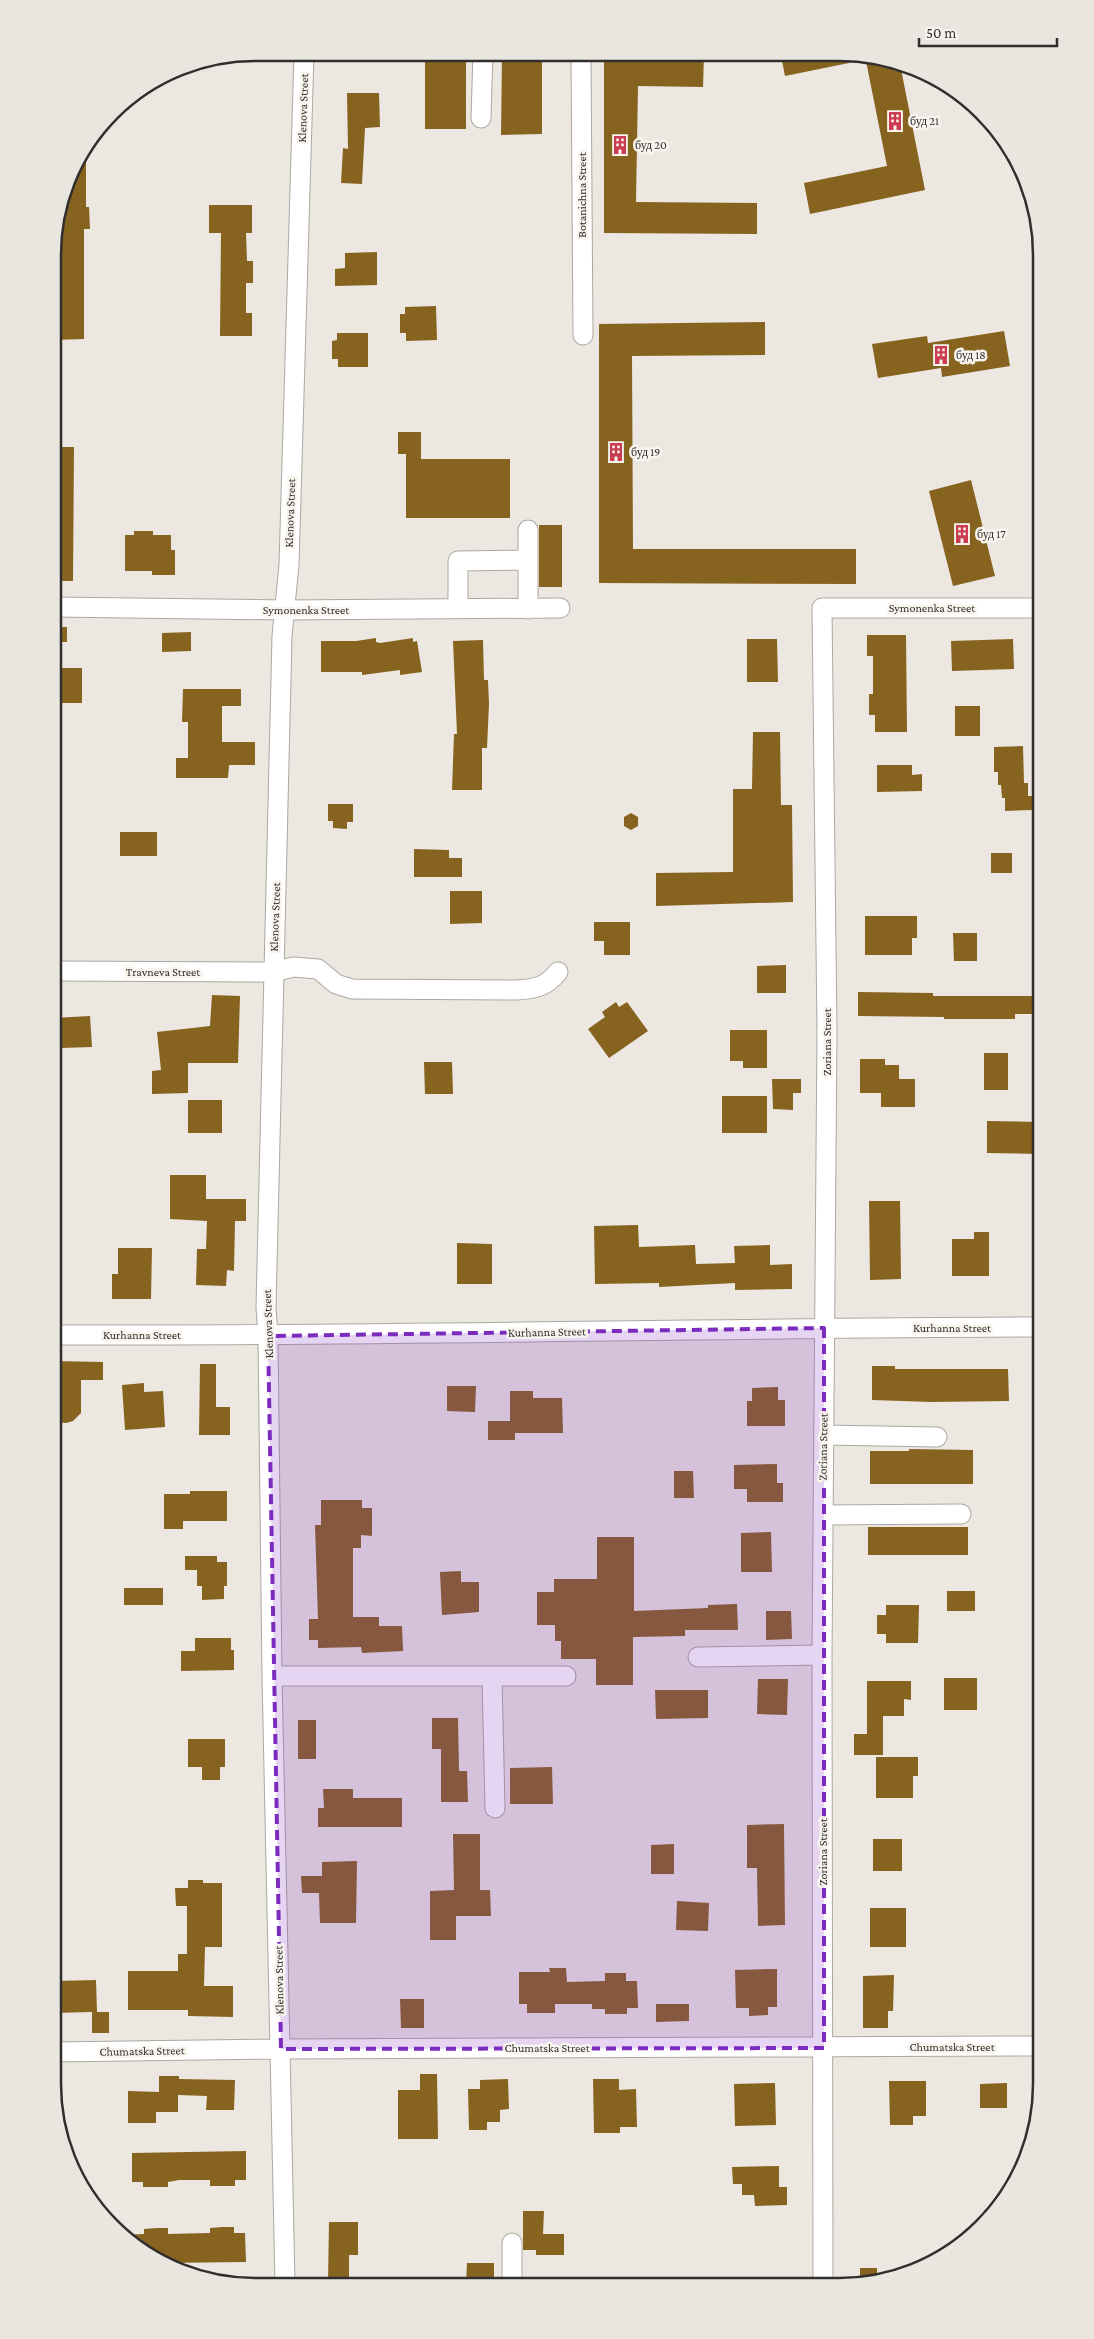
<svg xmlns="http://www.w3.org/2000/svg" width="1094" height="2339" font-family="'Crimson Pro',serif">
<rect width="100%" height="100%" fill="#ece7e0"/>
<path fill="#876320" d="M425 54H466V129H425Z
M502 54H542V134L501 135Z
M604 55H704L703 87 638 86 636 202 757 203V234L604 233Z
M781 56H849V63L785 76Z
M865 56H878L900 64 925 190 810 214 804 183 887 166Z
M347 93H379L380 127 365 128 362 184 341 183 343 148 348 149Z
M86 150V207H89L90 229H84V339L53 340V242L74 165Z
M209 205H252V233H246L247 261H253V283H246V313H252V336H220L221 233H209Z
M377 252V285L335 286V269L345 268V253Z
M436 306 437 340 406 341V333H400V314H405V307Z
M765 322V355L632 356 633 549H856V584L599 583V324Z
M1004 331 1010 366 942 377 941 368 878 378 872 344 927 336 928 343Z
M337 333H368V367H338V359H332V341L337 340Z
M398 432H421V459H510V518H406V454H398Z
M53 447H74L73 581H53Z
M971 480 995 576 953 586 929 491Z
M539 525H562V587H539Z
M134 531H153V535H171V550H175V575H152V571H125V535H134Z
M53 627H67V642H53Z
M191 632V651L162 652V633Z
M867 635H906L907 732H875V715H869V694H873V656H867Z
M376 638V642L380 643 413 638V642L417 641 422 672 400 675V670L362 675V672H321V641H356Z
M747 639H777L778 682H747Z
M1013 639 1014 669 952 671 951 641Z
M483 640 484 680H488L489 704 487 748H482V790H452L454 734H457L453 641Z
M56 668H82V703H53V674H56Z
M183 689H241V706H222V742H255V765H229L228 778H176V758H188V722H182Z
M955 706H980V736H955Z
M753 732H780L781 805H792L793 902 656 906V873L733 872V789H752Z
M1023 746 1024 783H1028V796H1032V810L1005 811V798H1002L1001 785H998V772H994V747Z
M877 765H912V775L922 774V791L877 792Z
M328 804H353V822H347V829L333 828V821H328Z
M631 813 638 817V826L631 830 624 826V817Z
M120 832H157V856H120Z
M414 849 449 850V858H462V877H414Z
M991 853H1012V873H991Z
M450 891H482V923L450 924Z
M865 916H917V938H912V955H865Z
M594 922H630V955H604V941H594Z
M953 933H977V961H954Z
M786 965V993H757V966Z
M858 992 933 993V996H1041V1014H1015V1019H944V1017L858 1016Z
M212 995 240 996 238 1063H188V1093L152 1094V1071L161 1070 157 1032 210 1026Z
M616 1002 619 1007 627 1002 648 1031 609 1058 588 1029 605 1017 602 1012Z
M90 1016 92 1047 60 1048V1035L53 1036V1018Z
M730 1030H767V1068H743V1061H730Z
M984 1053H1008V1090H984Z
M860 1059H885V1065H899V1079H915V1107H881V1093H860Z
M424 1062H452L453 1094H425Z
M772 1079H801V1093H793V1110L773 1109Z
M722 1096H767V1133H722Z
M188 1100H222V1133H188Z
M987 1121 1041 1122V1154L987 1153Z
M170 1175H206V1199H246V1221H235L234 1271 227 1270 226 1286 196 1285 197 1249H206L207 1221 170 1219Z
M869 1201H900L901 1279 870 1280Z
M638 1225 639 1247 695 1245 696 1264 735 1263 734 1246 770 1245V1265L792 1264V1289L735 1290V1283L659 1287V1283L595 1284 594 1226Z
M974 1232H989V1276H952V1239H974Z
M457 1243 492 1244V1284H457Z
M118 1248H152L151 1299H112V1274H118Z
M53 1361 103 1362V1380H81V1413L73 1421 66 1423 53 1422Z
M200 1364H216V1407H230V1435H199Z
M872 1366H895V1369H1008L1009 1401 931 1402 872 1400Z
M144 1383V1392L163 1391 165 1427 125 1430 122 1385Z
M447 1386H476L475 1412 447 1411Z
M778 1387V1400H785V1426H747V1401H752V1388Z
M510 1391H533V1398H562L563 1433H515V1440H488V1421H510Z
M909 1449 973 1450V1484H870V1451H909Z
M777 1464V1483H783V1502H747V1489H734V1465Z
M674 1471H693L694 1498H674Z
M190 1491H227V1521H183V1529H164V1494H190Z
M321 1500H362V1508H372V1536L361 1535V1548H353V1617H379V1626H402L403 1651 362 1653 361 1647 318 1648V1640H309V1619H318L315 1525H321Z
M868 1527H968V1555H868Z
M771 1532 772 1572H741V1533Z
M597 1537H634V1611L708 1608V1605L737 1604 738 1630H685V1636L633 1637V1685H596V1659H561V1641H555V1625H537V1592H554V1579H597Z
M185 1556H217V1562H227V1586H224V1599L202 1600V1586H197V1570H185Z
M461 1571V1582H479V1612L442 1615 440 1572Z
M124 1588H163V1605H124Z
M947 1591H975V1611H947Z
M886 1605H919L918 1643H886V1634H877V1615H886Z
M766 1611H791L792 1639 766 1640Z
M195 1638H231V1650H234V1670L181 1671V1651H195Z
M944 1678H977V1710H944Z
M758 1679H788L787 1715 757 1714Z
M867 1681H911V1700L904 1699V1716H883V1755H854V1734H867Z
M655 1690H708V1718L656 1719Z
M432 1718H458L459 1771H467L468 1802H441V1749H432Z
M298 1720H316V1759H298Z
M188 1739H225V1767H220V1780H202V1767H188Z
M876 1757H918V1776H913V1798H876Z
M552 1767 553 1804H510V1768Z
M323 1789H353V1798H402V1827H318V1808H324Z
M784 1824 785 1925 758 1926 757 1868H747V1825Z
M453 1834H480V1890H490L491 1916H456V1940H430V1891L454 1890Z
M873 1839H902V1871H873Z
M674 1844V1874H651V1845Z
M357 1861 356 1923H320L319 1893H302L301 1876H322V1862Z
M188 1880H203V1883H222V1947H205L204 1986H233V2017L188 2016V2010H128V1971H178V1954H187V1906H176L175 1888H188Z
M677 1901 709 1903 708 1931 676 1930Z
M870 1908H906V1947H870Z
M549 1968H566L567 1982 605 1981V1973H626V1981H637L638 2008H627V2014H605V2009H592V2004H555V2013H527V2004H519V1972H550Z
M777 1969V2007H768V2015L749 2016V2008H736L735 1970Z
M894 1975 893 2011H888V2028H863V1976Z
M96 1980 97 2012H109V2033H92V2012L53 2013V1981Z
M400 1999H424V2028H401Z
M656 2004H689V2021L656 2022Z
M420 2074H437L438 2139H398V2090H420Z
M159 2076H179V2079L235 2080 234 2110H206L207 2096 178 2095V2112H156V2123H128V2091L159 2092Z
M508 2079 509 2109 500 2110V2122H487V2130H469L468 2089H480V2080Z
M593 2079H619V2090L636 2089 637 2127H620V2133H594Z
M889 2081H926V2116H913V2125H890Z
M775 2083 776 2125 735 2126 734 2084Z
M1007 2083V2108H980V2084Z
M246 2151V2180H235V2186H210V2180H179L168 2182V2187H143V2182H132V2153Z
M779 2166V2187H787V2205L755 2206 754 2195H742V2184H733L732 2167Z
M523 2211H544L543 2234H564V2255H536V2250H523Z
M329 2222H358V2255H349V2283H328Z
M222 2227H234V2233H245L246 2262 162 2263 120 2235 144 2234V2229L157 2228H168V2234L210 2233V2228Z
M467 2263H494V2284H466Z
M860 2268H877V2281L860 2284Z"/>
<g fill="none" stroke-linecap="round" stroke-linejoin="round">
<g stroke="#aca8a1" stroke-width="21">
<path id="minor" d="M581 55 583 335
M481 118 483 54
M528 530V609
M53 607 285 610 560 608
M458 609V561L528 560
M53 971 274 972 293 967 318 969 336 984 352 989 516 990C535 989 546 987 558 972
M53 1335C382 1336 712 1328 1041 1327
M824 1435 937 1437
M823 1515 961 1514
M698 1657 822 1655
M272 1676H566
M492 1676 495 1808
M53 2052 281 2049 1041 2046
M285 2283 272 1676 268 1336 266 1308 282 636 289 565 304 53
M512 2284V2243
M823 2286 822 1655 827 1031 822 608H1041"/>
</g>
<use href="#minor" stroke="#fff" stroke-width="19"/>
</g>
<path fill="#7b2cbf" fill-opacity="0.2" stroke="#7b2cbf" stroke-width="4" stroke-dasharray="10 6" stroke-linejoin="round" d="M824 1328V2048L281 2049 268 1336Z"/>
<defs>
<g id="building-bare" transform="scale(1.5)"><path d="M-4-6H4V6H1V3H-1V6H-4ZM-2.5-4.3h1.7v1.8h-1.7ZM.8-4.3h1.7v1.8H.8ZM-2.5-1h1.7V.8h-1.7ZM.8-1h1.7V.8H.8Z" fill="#cc3c50" stroke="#f9f5ee" stroke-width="2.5" paint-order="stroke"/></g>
</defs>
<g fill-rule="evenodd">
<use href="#building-bare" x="895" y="121"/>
<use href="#building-bare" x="620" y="145"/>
<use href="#building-bare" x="941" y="355"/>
<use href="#building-bare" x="616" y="452"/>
<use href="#building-bare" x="962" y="534"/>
</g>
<g text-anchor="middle" stroke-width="5" stroke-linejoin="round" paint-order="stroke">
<g font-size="12" fill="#312f2d" stroke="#f9f5ee">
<text transform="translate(303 108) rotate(-88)" y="4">Klenova Street</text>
<text transform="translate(582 195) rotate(-90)" y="4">Botanichna Street</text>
<text transform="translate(290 513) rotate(-88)" y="4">Klenova Street</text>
<text x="932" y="612">Symonenka Street</text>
<text x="306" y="614">Symonenka Street</text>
<text transform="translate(275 917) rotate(-88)" y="4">Klenova Street</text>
<text x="163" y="976">Travneva Street</text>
<text transform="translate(827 1042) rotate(-90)" y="4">Zoriana Street</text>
<text transform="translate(268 1324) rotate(-92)" y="4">Klenova Street</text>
<text x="952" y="1332">Kurhanna Street</text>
<text transform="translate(547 1332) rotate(-1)" y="4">Kurhanna Street</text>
<text x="142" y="1339">Kurhanna Street</text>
<text transform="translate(823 1447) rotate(-89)" y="4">Zoriana Street</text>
<text transform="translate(823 1852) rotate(-90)" y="4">Zoriana Street</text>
<text transform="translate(279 1980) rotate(-91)" y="4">Klenova Street</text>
<text x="952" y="2051">Chumatska Street</text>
<text x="547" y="2052">Chumatska Street</text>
<text transform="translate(142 2051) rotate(-1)" y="4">Chumatska Street</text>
</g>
<g font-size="12" fill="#312f2d" stroke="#f9f5ee" text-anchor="start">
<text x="910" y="125">буд 21</text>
<text x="635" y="149">буд 20</text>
<text x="956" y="359">буд 18</text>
<text x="631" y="456">буд 19</text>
<text x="977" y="538">буд 17</text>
</g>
</g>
<path d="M0 0H1094V2339H0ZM255 61H839A194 194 0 0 1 1033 255V2084A194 194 0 0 1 839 2278H255A194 194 0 0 1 61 2084V255A194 194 0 0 1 255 61Z" fill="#e9e5df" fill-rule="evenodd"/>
<path fill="none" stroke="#312f2d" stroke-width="2.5" d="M255 61H839A194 194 0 0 1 1033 255V2084A194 194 0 0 1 839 2278H255A194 194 0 0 1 61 2084V255A194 194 0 0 1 255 61Z"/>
<path d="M919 38v8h138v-8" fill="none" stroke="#312f2d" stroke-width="2.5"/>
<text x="926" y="38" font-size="15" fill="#312f2d" stroke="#f9f5ee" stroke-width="4" paint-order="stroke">50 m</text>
</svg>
